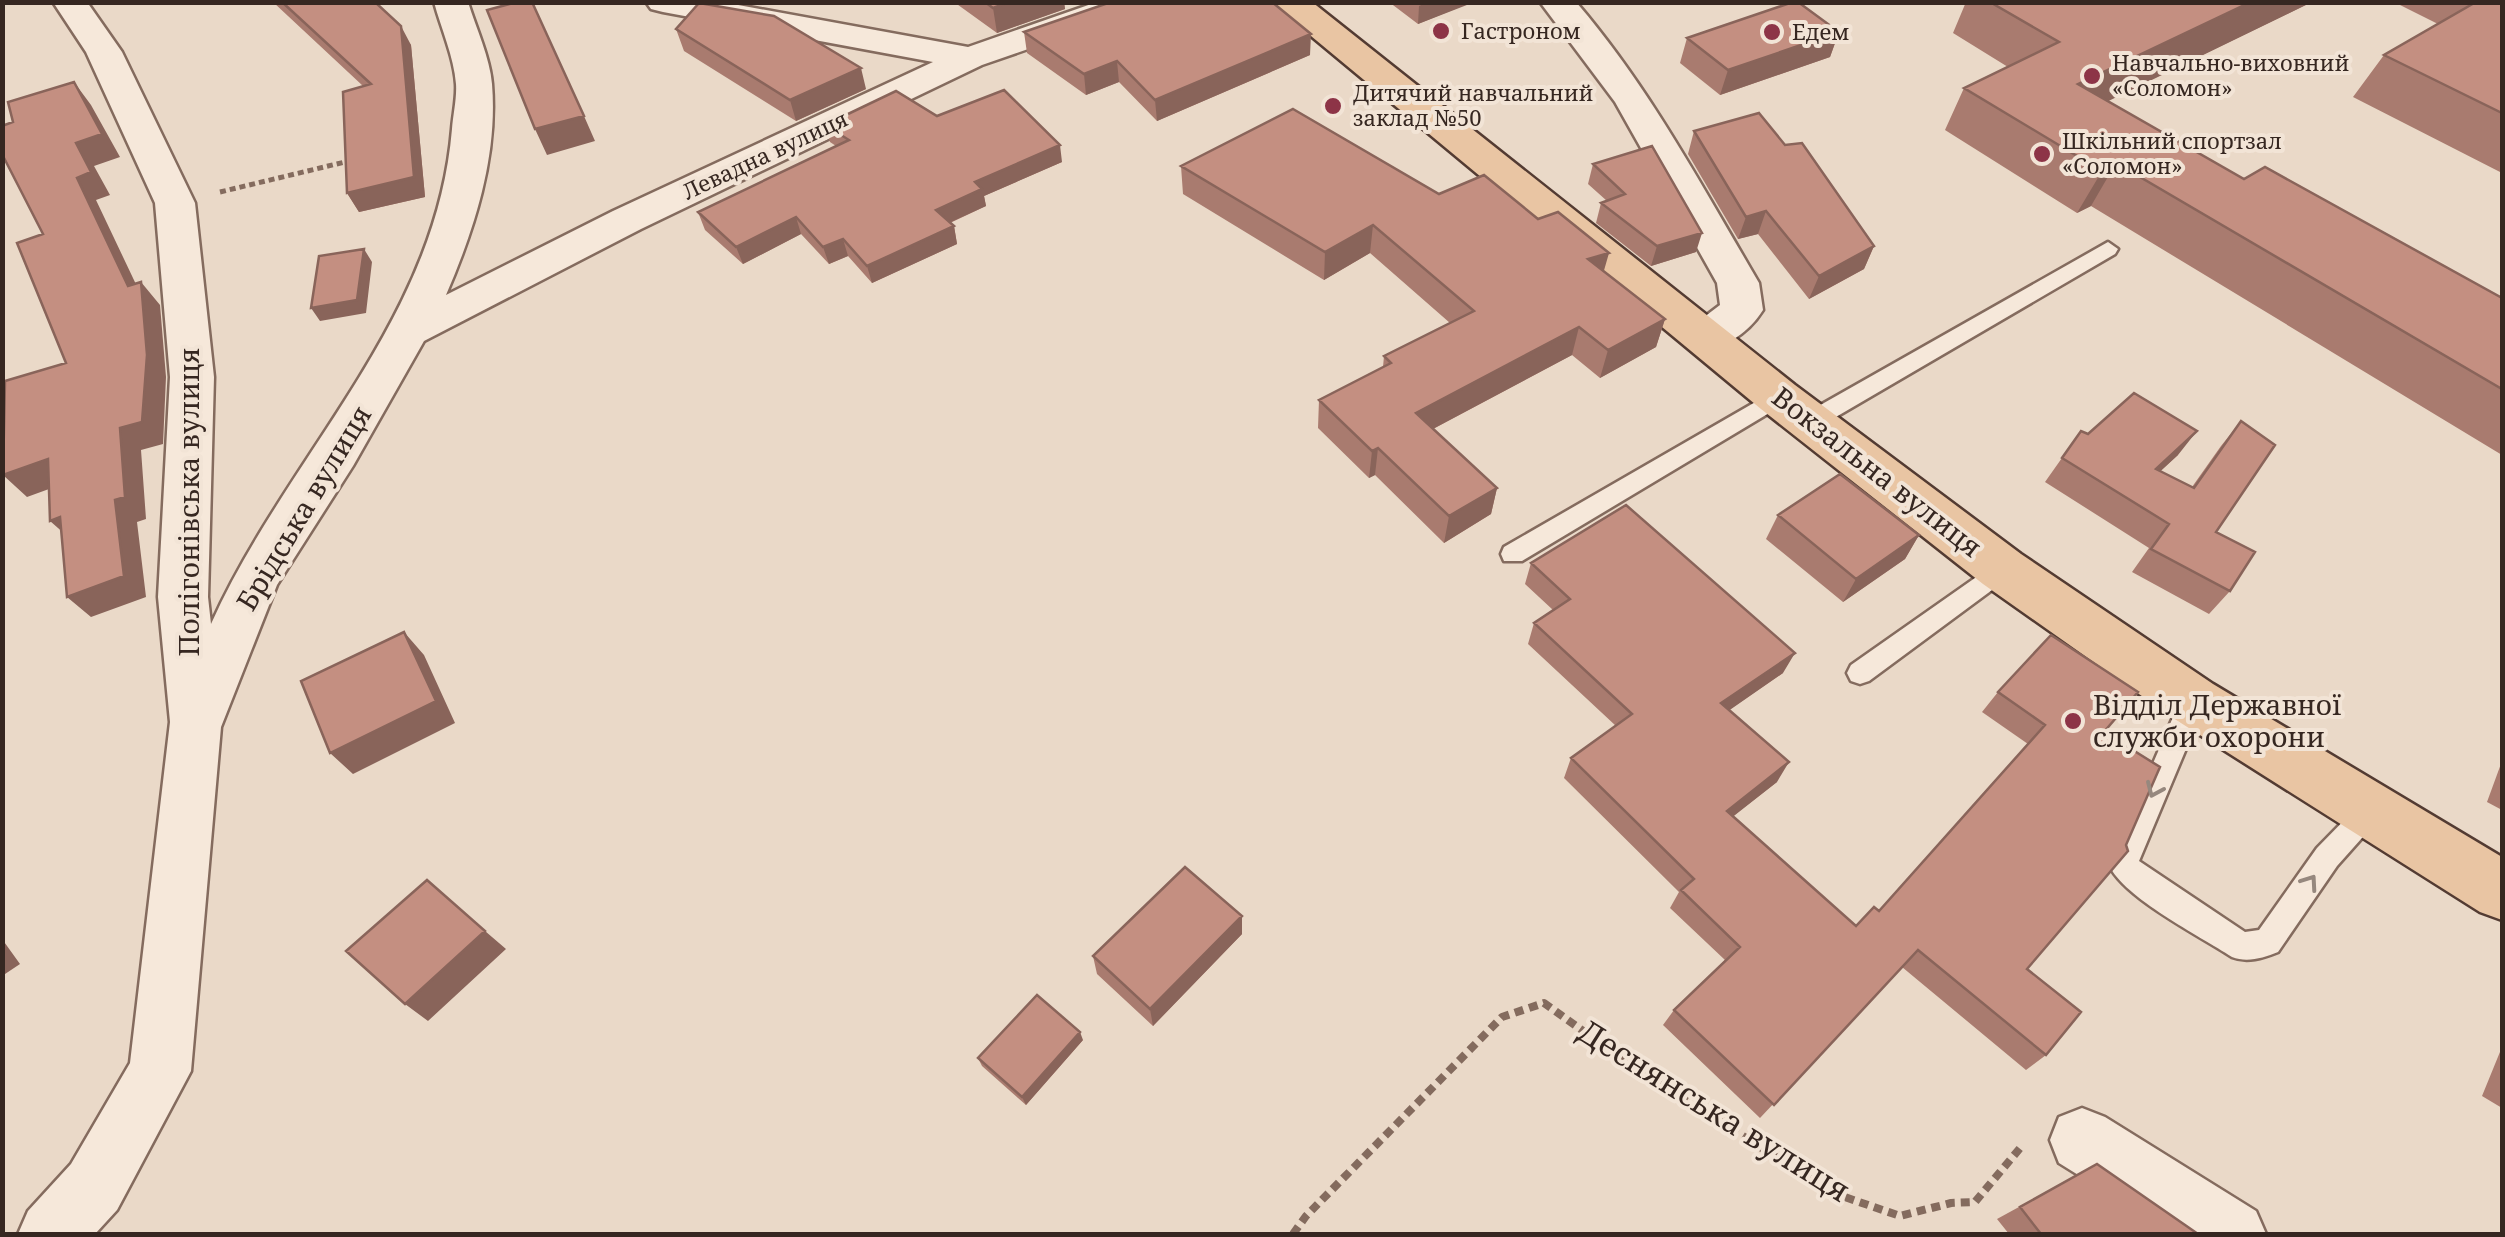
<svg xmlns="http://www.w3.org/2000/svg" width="2505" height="1237" font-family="'Noto Serif',serif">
<rect width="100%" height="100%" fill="#ead9c8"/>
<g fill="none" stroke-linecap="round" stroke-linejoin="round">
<g stroke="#846b5e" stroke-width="5">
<path id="lane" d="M2108 242 2118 249 2115 254 1817 428H1801L1798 422 1801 416Z
M1778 389 1786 391 1789 397 1786 403 1522 561H1504L1501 554 1504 547Z
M2002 559 2011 562 2014 569 2011 576 1869 681 1860 684 1851 681 1847 673 1851 665Z
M2193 690 2202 693 2206 701 2139 861 2245 932 2259 930 2317 848 2362 802 2372 799 2382 802 2386 811 2337 866 2278 952C2263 958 2247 963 2232 957 2200 936 2124 898 2109 865L2180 701 2184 693Z"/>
</g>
<g stroke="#846b5e" stroke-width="5">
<path id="street" d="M53 2H87L122 52 195 203 214 377 208 597 211 624C287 455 436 323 452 129 453 115 457 98 456 84 454 57 441 28 434 2H468C476 28 490 58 492 84 498 157 474 230 446 295L613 211 933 62 663 12 651 9 646 2H722L968 47 1097 2H1148L1143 9 982 65 641 229 424 341 353 466 277 585 221 727 191 1071 117 1210 95 1234H18L28 1211 71 1164 130 1063 170 722 158 597 170 377 155 203 86 52Z
M1540 2H1576C1649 87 1702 186 1759 283L1763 310C1748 334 1718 355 1691 347L1685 337 1691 327 1720 305 1717 283 1615 102Z
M2082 1108 2105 1117 2256 1211 2266 1234H2173L2059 1163 2050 1140 2059 1117Z"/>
</g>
<g stroke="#533b32" stroke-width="5">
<path id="primary" d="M1270 2H1312L1795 385 2021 554 2213 684 2502 857V920L2480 912 2173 718 1983 584 1761 409Z"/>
</g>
<path stroke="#846b5e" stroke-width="5" stroke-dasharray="6 4" stroke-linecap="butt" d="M220 192 349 161"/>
<path stroke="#846b5e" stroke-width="8" stroke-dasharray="9 6" stroke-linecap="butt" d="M1293 1234 1306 1216 1502 1017 1544 1003 1635 1068 1833 1193 1900 1216 1951 1203 1975 1202 2021 1147"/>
<use href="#lane" fill="#f6e8da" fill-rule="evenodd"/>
<use href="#street" fill="#f6e8da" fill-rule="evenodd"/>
<use href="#primary" fill="#e9c5a3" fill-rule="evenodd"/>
</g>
<path fill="#a97b6f" d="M273 2H375L411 45 425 197 359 212 347 193 363 86Z
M954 2H1064L1065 9 997 33Z
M1389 2H1472L1418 24Z
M1966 2H2312L2107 101 2244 179 2502 298V455L2091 206 2077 213 1945 130 1964 88 2008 67 1953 33Z
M2394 2H2502V173L2353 97 2384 55 2438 24Z
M676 29 866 89 796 121 684 51Z
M1024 32 1310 55 1157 121 1119 82 1086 95 1027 53Z
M1839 32 1830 57 1720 95 1680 63 1687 38Z
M937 116 1062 162 984 196 986 206 950 223 954 226 957 244 872 283 848 256 829 264 801 234 743 264 705 230 698 212 836 146 830 142 825 125Z
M1694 131 1785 145 1874 246 1864 269 1809 299 1758 234 1738 239 1688 154Z
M1593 164 1696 252 1651 266 1596 223 1601 203 1607 201 1588 184Z
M1181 166 1439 194 1604 272 1665 319 1656 347 1600 378 1572 355 1433 429 1497 488 1491 514 1444 543 1375 475 1369 478 1318 428 1319 400 1383 367 1384 356 1450 323 1370 253 1324 280 1183 194Z
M2241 421 2216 532 2230 591 2209 614 2132 572 2149 548 2045 482 2081 431 2088 434 2178 455 2160 471 2192 487 2221 446Z
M1778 515 1919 535 1905 559 1843 602 1766 539Z
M1531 563 1783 673 1729 710 1777 782 1733 816 1856 926 1879 911 2028 744 1982 712 1998 692 2104 732 2027 969 2046 1055 2026 1070 1902 967 1760 1118 1663 1025 1674 1010 1725 960 1670 908 1679 892 1564 778 1571 758 1616 726 1528 644 1534 623 1553 610 1525 584Z
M2502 761V810L2487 802Z
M1242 916V934L1153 1026 1097 974 1093 956Z
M1083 1040 1026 1105 982 1066 978 1058Z
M2502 1047V1108L2482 1096Z
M2097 1164 2198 1234H2009L1997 1219Z"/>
<path fill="#89645a" d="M1009 2H1064L1065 9 997 33 993 8Z
M1428 2 1472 3 1418 24 1419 6Z
M2251 2H2312L2055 127 2078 84Z
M401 26 411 45 425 197 359 212 347 193Z
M1839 32 1830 57 1720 95 1728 70Z
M1311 34 1310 55 1157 121 1155 100Z
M1117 61 1119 82 1086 95 1084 74Z
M861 68 866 89 796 121 790 100Z
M74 82 91 105 120 157 94 166 110 195 96 200 142 297 141 282 160 305 166 377 163 444 141 450 146 519 137 522 146 597 91 617 67 597 115 500 128 286 77 178Z
M584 116 595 141 547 155 535 129Z
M1060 145 1062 162 984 196 986 206 940 227 936 210 975 182Z
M2116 163 2091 206 2077 213 2102 171Z
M1766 211 1758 234 1738 239 1746 217Z
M796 217 801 234 743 264 736 247Z
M1373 225 1370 253 1324 280 1325 252Z
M954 226 957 244 872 283 867 266Z
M1702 233 1696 252 1651 266 1657 246Z
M843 239 848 256 829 264 823 247Z
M1874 246 1864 269 1809 299 1819 276Z
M364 249 372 262 366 313 320 321 311 308Z
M1609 253 1601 281 1588 259Z
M1665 319 1656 347 1600 378 1608 350Z
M1579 327 1572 355 1412 440 1416 413Z
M2197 431 2178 455 2137 493 2156 469Z
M1378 448 1375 475 1369 478 1372 451Z
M48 459 71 481 27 497 3 475Z
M1497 488 1491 514 1444 543 1449 516Z
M60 517 74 542 50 521Z
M1919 535 1905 559 1843 602 1856 579Z
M404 632 424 655 455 723 353 774 330 753Z
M1795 653 1783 673 1711 723 1721 703Z
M1789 762 1777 782 1716 830 1727 811Z
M1242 916V934L1153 1026 1150 1009Z
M485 931 506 949 428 1021 405 1004Z
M2 939 20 964 2 976Z
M1080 1032 1083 1040 1026 1105 1022 1097Z"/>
<path fill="#c48f81" stroke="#89645a" stroke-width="2.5" d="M282 2H375L401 26 414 177 347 193 343 92 371 84Z
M517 2H532L584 116 535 129 487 10Z
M985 2H1009L993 8Z
M1111 2H1272L1311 34 1155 100 1117 61 1084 74 1024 32Z
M1793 2H1798L1839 32 1728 70 1687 38Z
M1990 2H2251L2078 84 2244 179 2265 167 2502 298V389L2116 163 2102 171 1964 88 2059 42Z
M2476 2H2502V113L2384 55Z
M699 3 774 16 861 68 790 100 676 29Z
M74 82 102 134 76 143 91 172 77 178 128 286 141 282 147 355 142 422 120 428 125 497 115 500 124 576 67 597 60 517 50 521 48 459 3 475 5 381 66 363 17 243 43 234 2 154V126L13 122 8 102Z
M1004 90 1060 145 975 182 982 189 936 210 954 226 867 266 843 239 823 247 796 217 736 247 698 212 849 140 825 125 896 91 937 116Z
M1293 109 1439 194 1484 175 1538 219 1558 212 1609 253 1588 259 1665 319 1608 350 1579 327 1416 413 1497 488 1449 516 1378 448 1372 451 1319 400 1391 363 1384 356 1474 311 1373 225 1325 252 1181 166Z
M1759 113 1785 145 1802 143 1874 246 1819 276 1766 211 1746 217 1694 131Z
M1652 146 1702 233 1657 246 1601 203 1625 194 1593 164Z
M364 249 357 300 311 308 319 256Z
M2134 393 2197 431 2156 469 2194 488 2241 421 2275 445 2216 532 2255 552 2230 591 2151 549 2169 524 2062 458 2081 431 2088 434Z
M1840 474 1919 535 1856 579 1778 515Z
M1626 505 1795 653 1721 703 1789 762 1727 811 1856 926 1874 907 1879 911 2045 725 1998 692 2051 635 2138 692 2104 732 2160 767 2126 845 2128 851 2027 969 2081 1012 2046 1055 1918 950 1774 1105 1674 1010 1740 947 1681 890 1694 879 1571 758 1632 714 1534 623 1570 599 1531 563Z
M404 632 436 701 330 753 301 681Z
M1185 867 1242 916 1150 1009 1093 956Z
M427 880 485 931 405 1004 346 951Z
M1037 995 1080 1032 1022 1097 978 1058Z
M2097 1164 2198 1234H2041L2020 1207Z"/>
<defs><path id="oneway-chevron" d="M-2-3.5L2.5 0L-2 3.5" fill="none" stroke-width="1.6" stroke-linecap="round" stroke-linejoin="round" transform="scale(2.5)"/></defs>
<g stroke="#96887e">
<use href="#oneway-chevron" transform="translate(2154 790) rotate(114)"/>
<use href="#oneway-chevron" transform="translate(2310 882) rotate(-55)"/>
</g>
<g fill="#8d3447" stroke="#f2e4d6" stroke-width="4">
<circle cx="1441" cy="31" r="10"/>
<circle cx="1772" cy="32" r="10"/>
<circle cx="2092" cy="76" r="10"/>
<circle cx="1333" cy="106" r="10"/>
<circle cx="2042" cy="154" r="10"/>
<circle cx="2073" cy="721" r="10"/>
</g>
<g text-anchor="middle" stroke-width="8" stroke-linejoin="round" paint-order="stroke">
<g font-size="22" fill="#362721" stroke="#f2e4d6" text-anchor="start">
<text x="1461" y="39">Гастроном</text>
<text x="1792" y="40">Едем</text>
<text x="2112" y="71">Навчально-виховний<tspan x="2112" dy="25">«Соломон»</tspan></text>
<text x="1353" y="101">Дитячий навчальний<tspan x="1353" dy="25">заклад №50</tspan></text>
<text x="2062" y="149">Шкільний спортзал<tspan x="2062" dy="25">«Соломон»</tspan></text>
</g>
<g font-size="22" fill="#362721" stroke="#f2e4d6">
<text transform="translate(765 155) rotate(-25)" y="8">Левадна вулиця</text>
</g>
<g font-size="28" fill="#362721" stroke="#f2e4d6">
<text transform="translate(1877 472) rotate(38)" y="10">Вокзальна вулиця</text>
<text transform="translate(189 502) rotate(-90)" y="10">Полігонівська вулиця</text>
<text transform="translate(304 508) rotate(-59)" y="10">Брідська вулиця</text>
</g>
<g font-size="28" fill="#362721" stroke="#f2e4d6" text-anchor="start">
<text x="2093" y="715">Відділ Державної<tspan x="2093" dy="32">служби охорони</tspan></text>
</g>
<g font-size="32" fill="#362721" stroke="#f2e4d6">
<text transform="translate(1714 1111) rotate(32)" y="11">Деснянська вулиця</text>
</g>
</g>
<rect width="2505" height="1237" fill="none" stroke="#362721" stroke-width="10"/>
</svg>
